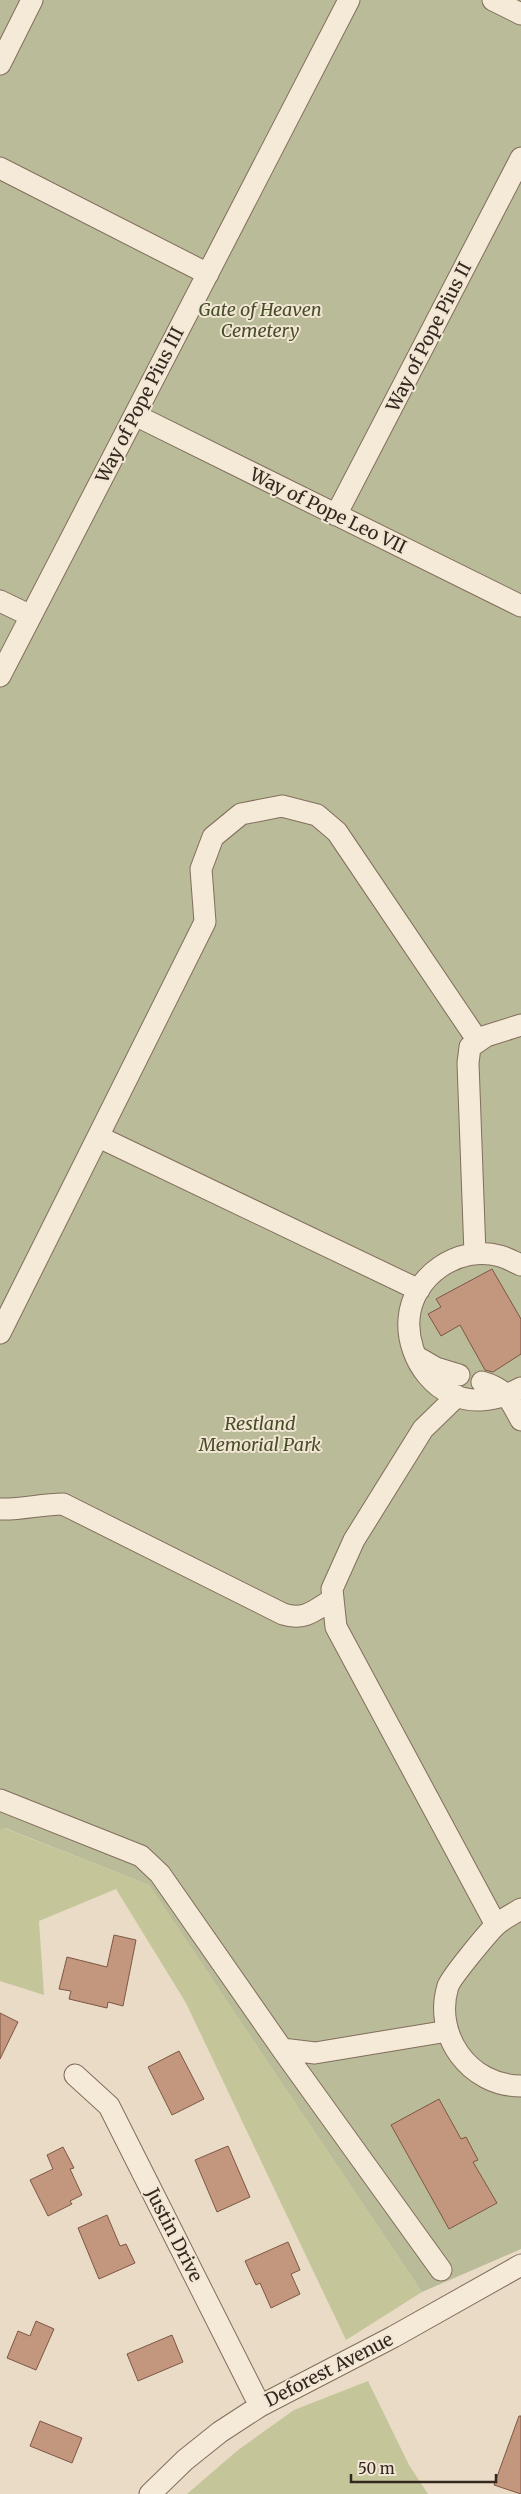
<svg xmlns="http://www.w3.org/2000/svg" width="521" height="2494" font-family="Merriweather,serif">
<rect width="100%" height="100%" fill="#e9dbc5"/>
<path fill="#c4c69a" d="M4 1828 149 1885 422 2292 346 2340 186 2003 116 1889 39 1921 44 1995 0 1981V1830Z
M368 2381 409 2465 428 2494H187L238 2450 294 2410Z"/>
<path fill="#babb98" d="M0 0H521V2249L422 2292 149 1885 5 1828 0 1830Z"/>
<path fill="#c3967e" stroke="#7e5745" d="M492 1269 521 1319V1354L493 1372 485 1370 460 1325 441 1336 428 1314 441 1307 436 1299Z
M114 1935 136 1940 123 2006 108 2002 107 2008 69 1999 71 1991 59 1989 67 1957 107 1967Z
M0 2013 18 2022 0 2059Z
M179 2051 204 2099 172 2115 148 2067Z
M439 2099 461 2139 466 2137 478 2160 473 2162 497 2203 449 2229 391 2125Z
M228 2146 250 2197 217 2212 195 2160Z
M63 2147 74 2168 70 2169 82 2195 70 2201 72 2204 48 2216 30 2180 53 2169 47 2155Z
M107 2215 120 2246 126 2244 135 2263 99 2279 78 2228Z
M288 2242 300 2270 291 2274 300 2294 271 2308 260 2283 256 2285 245 2261Z
M36 2321 54 2329 36 2370 7 2358 18 2331 30 2336Z
M172 2335 183 2362 138 2381 127 2354Z
M519 2416H521V2494L494 2485Z
M40 2421 82 2438 72 2463 30 2446Z"/>
<g fill="none" stroke-linecap="round" stroke-linejoin="round">
<g stroke="#826e5d" stroke-width="23">
<path id="minor" d="M493 0 521 14
M0 64 32 0
M0 168 208 274
M135 415 521 606
M336 515 521 158
M0 601 31 616
M0 676 349 0
M99 1137 419 1290
M475 1254 468 1063 470 1047 486 1036 521 1025
M521 1265C514 1262 507 1258 500 1256 459 1244 412 1276 409 1319 406 1360 438 1402 481 1400 496 1399 508 1395 521 1388
M0 1333 205 922 201 869 213 837 241 814 282 806 317 815 337 832 478 1041
M417 1357 436 1368 459 1375
M482 1382C506 1389 509 1398 521 1420
M457 1396 423 1429 354 1540 332 1589 336 1627 496 1925
M0 1509C21 1510 41 1504 63 1504L283 1614C305 1621 315 1610 333 1599
M0 1800 141 1856 160 1874 282 2049 315 2053 448 2031
M521 1909C513 1914 502 1919 495 1926 487 1934 452 1976 448 1986 433 2035 469 2086 521 2086
M282 2049 441 2270
M75 2075 109 2106 260 2406
M150 2494 185 2460 220 2432 260 2406 393 2337 521 2265"/>
</g>
<use href="#minor" stroke="#f5e9d7" stroke-width="21"/>
</g>
<g text-anchor="middle" stroke-width="4" stroke-linejoin="round" paint-order="stroke">
<g font-size="18" font-style="italic" fill="#474e28" stroke="#f1e6d3">
<text x="260" y="316">Gate of Heaven<tspan x="260" dy="21">Cemetery</tspan></text>
<text x="260" y="1430">Restland<tspan x="260" dy="21">Memorial Park</tspan></text>
</g>
<g font-size="18" fill="#33271f" stroke="#f1e6d3">
<text transform="translate(429 337) rotate(-63)" y="6">Way of Pope Pius II</text>
<text transform="translate(140 405) rotate(-63)" y="6">Way of Pope Pius III</text>
<text transform="translate(328 511) rotate(26)" y="6">Way of Pope Leo VII</text>
<text transform="translate(174 2235) rotate(63)" y="6">Justin Drive</text>
<text transform="translate(329 2370) rotate(-27)" y="6">Deforest Avenue</text>
</g>
</g>
<path d="M351 2474v8h145v-8" fill="none" stroke="#33271f" stroke-width="2.5"/>
<text x="358" y="2474" font-size="15" fill="#33271f" stroke="#f1e6d3" stroke-width="4" paint-order="stroke">50 m</text>
</svg>
